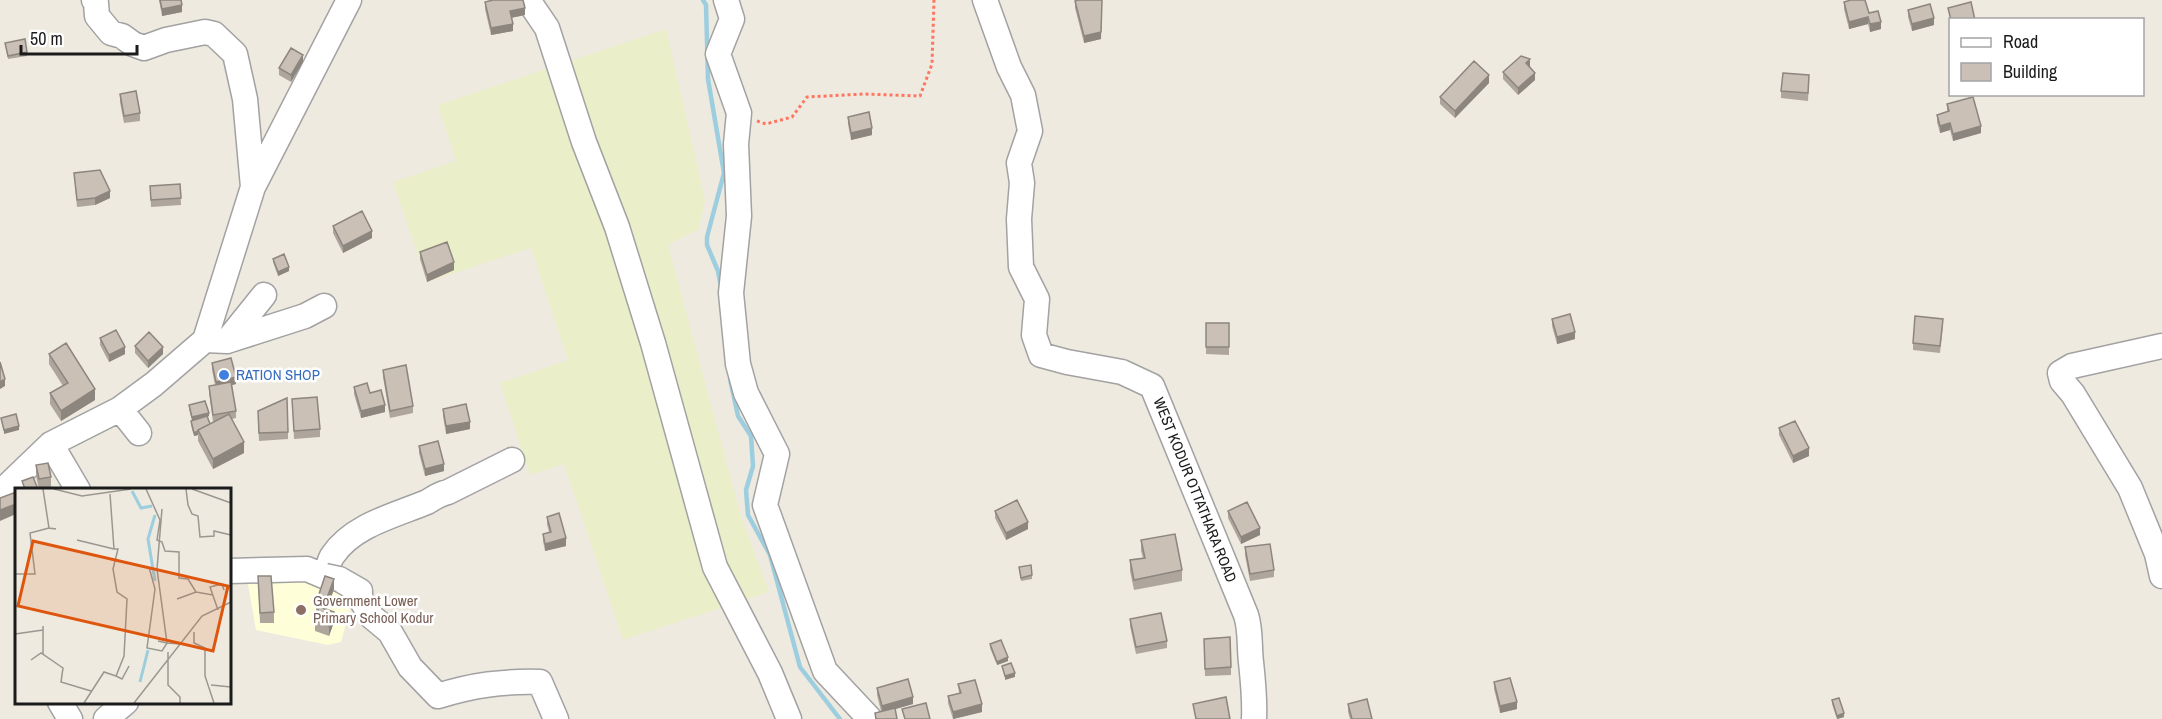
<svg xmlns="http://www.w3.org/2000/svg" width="2162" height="719" font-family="'Archivo Narrow',sans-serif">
<rect width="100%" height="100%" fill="#eeeae0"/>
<path fill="#feffd8" d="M272 579 325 583 355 591 341 642 328 645 256 630 248 584Z"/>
<path fill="#eaeec9" d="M666 29 705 200 699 229 668 245 741 516 769 592 623 640 564 464 530 475 500 383 568 360 531 248 427 282 393 182 456 161 438 105Z"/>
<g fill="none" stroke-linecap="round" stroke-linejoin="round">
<path stroke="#9dcedf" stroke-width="4.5" d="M703 0 706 5 708 79 724 173 707 237V245L718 271 721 287
M730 379 738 416 751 436 753 466 746 490 748 515 770 555 800 667 840 719"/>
<g stroke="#a2a2a2" stroke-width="27">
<path id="minor" d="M94 0 96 3 97 16 111 33 122 36 133 44 144 48 166 40 205 32 214 34 235 54 245 99 253 187
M528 0 547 28 584 142 617 227 653 343 715 567 770 673 789 719
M726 0 732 19 718 54 739 113 736 144 739 216 731 293 738 364 746 393 777 454 765 505 825 671 870 719
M985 0 1009 67 1023 95 1030 131 1019 163 1022 183 1019 219 1021 267 1037 299 1034 335 1041 355 1067 362 1122 372 1152 386 1246 615C1251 630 1249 646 1251 662 1253 681 1255 699 1254 719
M205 340 227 341 305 316 324 306
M227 341 264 295
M2162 346 2072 366 2060 373 2062 381 2073 394 2130 488 2157 554 2162 576
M120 409 139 433
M51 444 78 490
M0 493 51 444 120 409 154 384 205 340 253 187 349 0
M230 571 307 569 326 577C328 570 328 561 333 555 353 525 396 515 427 502 434 498 439 494 448 492L512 460
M339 579 360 591V598L372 617 390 632 410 667 438 696C473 685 503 681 540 682L556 719
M60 702 70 719
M106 719 126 702"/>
</g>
<path stroke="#ff7560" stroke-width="3" stroke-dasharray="3 3" stroke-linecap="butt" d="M757 121 766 124 792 117 807 97 864 94 920 96 932 64 934 0"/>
<use href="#minor" stroke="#fff" stroke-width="24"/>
<g stroke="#a2a2a2" stroke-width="27" stroke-linecap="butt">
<path id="minor-bridge" d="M325 576 339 579"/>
</g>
<use href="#minor-bridge" stroke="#fff" stroke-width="24"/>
</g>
<path fill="#aea59d" d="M159 0H181L182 12 162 16Z
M1075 1 1101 39 1084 43 1075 8Z
M485 2 525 15 511 18 513 31 491 35 485 9Z
M1844 2 1869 13 1881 29 1870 32 1868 24 1849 29 1844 9Z
M1908 10 1934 25 1912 31 1908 17Z
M5 43 27 52V56L8 59Z
M303 62 291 82 279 75V68Z
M1530 66 1535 80 1518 95 1503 79V72Z
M1489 83 1455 118 1440 104V97Z
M1809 83 1808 101 1781 98V91Z
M120 94 140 113V121L124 123 120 102Z
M1947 104 1981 133 1953 141 1950 130 1940 133 1937 122V115L1947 112Z
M848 117 872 135 851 140 848 124Z
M74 173 110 198 95 205 77 207Z
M180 184 181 205 151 207 150 186Z
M333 226 372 238 343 253 333 233Z
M420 252 454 270 427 282 420 259Z
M273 259 289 271 278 276 273 262Z
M1552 319 1575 339 1557 344 1552 326Z
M1206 323H1229V355L1206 354Z
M1943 326 1940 353 1913 350V343Z
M100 338 125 354 109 362 100 345Z
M135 346 163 354 148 368 135 353Z
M49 354 95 400 61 421 50 404V393L63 386 49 364Z
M212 363 236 384 232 385 236 411V418L232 419 244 453 213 469 198 441V435L194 436 191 425V421H192L189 409V405L209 416 207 417 210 424 215 422H213L209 393V386L215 385 212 370Z
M383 370 413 406V413L390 418 383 377Z
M354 387 370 393 385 412 361 418 354 394Z
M292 399 320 429V437L294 439Z
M443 409 470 429 446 434 443 416Z
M258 418 288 432V439L259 441Z
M1779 428 1809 456 1793 463 1779 435Z
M419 446 444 471 425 476 419 453Z
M36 465 51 477V488L39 489 36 476Z
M995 511 1028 529 1006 540 995 518Z
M1228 511 1260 535 1241 544 1228 518Z
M547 517 566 546 545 551 543 541V534L549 532 547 524Z
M1141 540 1182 570V581L1134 590 1130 571V560L1143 558 1141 551Z
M1245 547 1274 570V577L1250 581 1245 555Z
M1019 567 1032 575V579L1021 581Z
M258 576 274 612V623H260Z
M334 589 327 609 334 622 329 636 315 631V620L317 613H316V603Z
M1130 619 1167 641V648L1136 654 1130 626Z
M1204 639 1231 667V675L1205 676Z
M990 644 1008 661 997 665 990 648Z
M1494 682 1517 709 1500 713 1494 689Z
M958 684 982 712 953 719 948 703V696L959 693Z
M877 688 913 704 895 709 897 719H875V713L881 711 877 695Z
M1832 700 1844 717 1837 719 1832 704Z
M1348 704 1372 719H1350L1348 712Z"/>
<path fill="#8d867f" d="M1102 0 1101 39 1084 43V36Z
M182 5V12L162 16V9Z
M525 8V15L510 18V11Z
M1868 17V24L1849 29V22Z
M1934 18V25L1912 31V24Z
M1881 22V29L1870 32V24Z
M513 24V31L491 35V28Z
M303 55V62L291 82V75Z
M1530 59V66L1526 70V63Z
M1535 73V80L1518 95V88Z
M1489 75V83L1455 118V111Z
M1950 123V130L1940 133V126Z
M1981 126V133L1953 141V134Z
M872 128V135L851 140V133Z
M110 191V198L95 205V198Z
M372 231V238L343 253V246Z
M454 262V270L427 282V275Z
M289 267V271L278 276V272Z
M1575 332V339L1557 344V337Z
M125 347V354L109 362V355Z
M163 347V354L148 368V361Z
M236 377V384L216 389V382Z
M5 379V386L0 389V382Z
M95 389V400L61 421V411Z
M385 405V412L361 418V411Z
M209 413V416L192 421V417Z
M470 422V429L446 434V426Z
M19 426V430L4 434V430Z
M198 432V435L194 436V433Z
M244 442V453L213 469V459Z
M1809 448V456L1793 463V456Z
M444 464V471L425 476V469Z
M16 504V514L0 521V510Z
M1028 522V529L1006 540V533Z
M1260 528V535L1241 544V537Z
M566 538V546L545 551V544Z
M334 579V589L325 614V603Z
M334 612V622L329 636V626Z
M1008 657V661L997 665V662Z
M1015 673V677L1005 680V676Z
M913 697V704L882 713V706Z
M1517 702V709L1500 713V706Z
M982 704V712L953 719V712Z
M1844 713V717L1837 719V716Z"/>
<path fill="#cac0b6" stroke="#8d867f" stroke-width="1.5" d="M160 0H181L182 5 162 9Z
M493 0H523L525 8 510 11 513 24 491 28 485 2Z
M1078 0H1102L1101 32 1084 36 1075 1Z
M1851 0H1865L1869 13 1878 11 1881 22 1870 24 1868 17 1849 22 1844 2Z
M1971 2 1975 20H1951L1948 8Z
M1930 4 1934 18 1912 24 1908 10Z
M25 39 27 52 8 56 5 43Z
M291 48 303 55 291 75 279 68Z
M1521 56 1530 59 1526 63 1535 73 1518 88 1503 72Z
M1474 61 1489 75 1455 111 1440 97Z
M1783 73 1809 75 1808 93 1781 91Z
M136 91 140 113 124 116 120 94Z
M1973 97 1981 126 1953 134 1950 123 1940 126 1937 115 1949 111 1947 104Z
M869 112 872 128 851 133 848 117Z
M100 170 110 191 95 198 77 200 74 173Z
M180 184 181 198 151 200 150 186Z
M362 211 372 231 343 246 333 226Z
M447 242 454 262 427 275 420 252Z
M284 254 289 267 278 272 273 259Z
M1570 314 1575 332 1557 337 1552 319Z
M1915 316 1943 319 1940 346 1913 343Z
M1206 323H1229V347H1206Z
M116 330 125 347 109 355 100 338Z
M149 332 163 347 148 361 135 346Z
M66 343 95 389 61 411 50 393 68 383 49 354Z
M231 358 236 377 216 382 212 363Z
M0 362 5 379 0 382Z
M406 365 413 406 390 411 383 370Z
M231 382 236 411 213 415 209 386Z
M367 383 370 393 381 390 385 405 361 411 354 387Z
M317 397 320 429 294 431 292 399Z
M287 398 288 432 259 433 258 411Z
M205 401 209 413 192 417 189 405Z
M466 404 470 422 446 426 443 409Z
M16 414 19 426 4 430 1 418Z
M229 414 244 442 213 459 198 430Z
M207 416 210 424 198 430V431L194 433 191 421Z
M1795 421 1809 448 1793 456 1779 428Z
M438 441 444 464 425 469 419 446Z
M48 463 51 477 39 479 36 465Z
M33 477 38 489H24H25L22 481Z
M16 492V504L0 510V498Z
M1017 500 1028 522 1006 533 995 511Z
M1247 502 1260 528 1241 537 1228 511Z
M559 513 566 538 545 544 543 534 551 532 547 517Z
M1175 534 1182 570 1134 580 1130 560 1145 558 1141 540Z
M1270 544 1274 570 1250 574 1245 547Z
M1031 565 1032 575 1021 578 1019 567Z
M258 576H271L274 612 260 613Z
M325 576 334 579 325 603H316Z
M319 607 334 612 329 626 315 620Z
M1161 613 1167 641 1136 647 1130 619Z
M1230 637 1231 667 1205 669 1204 639Z
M1001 640 1008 657 997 662 990 644Z
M1011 663 1015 673 1005 676 1002 666Z
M1510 678 1517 702 1500 706 1494 682Z
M908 679 913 697 882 706 877 688Z
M975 680 982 704 953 712 948 696 961 693 958 684Z
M1226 697 1230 719H1196L1193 704Z
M1839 698 1844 713 1837 716 1832 700Z
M1367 699 1372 719H1352L1348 704Z
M926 703 930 719H905L902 709Z
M895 708 897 719H876L875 713Z"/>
<circle fill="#3f7fe0" stroke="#fff" stroke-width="2" cx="224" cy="375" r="6"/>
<circle fill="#8d6e63" stroke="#fff" stroke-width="2" cx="301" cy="610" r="6"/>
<g text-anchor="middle" stroke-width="5" stroke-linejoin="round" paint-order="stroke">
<g font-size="15" fill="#366cbe" stroke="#fff" text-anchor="start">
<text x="236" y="380">RATION SHOP</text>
</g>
<g font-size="15" fill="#1b1b1b" stroke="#fff">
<text transform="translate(1195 490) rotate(68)" y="5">WEST KODUR OTTATHARA ROAD</text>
</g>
<g font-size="15" fill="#785e54" stroke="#fff" text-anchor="start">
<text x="313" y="606">Government Lower<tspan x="313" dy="17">Primary School Kodur</tspan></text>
</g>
</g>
<g transform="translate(15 488)">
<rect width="216" height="216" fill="#eeeae0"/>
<path fill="none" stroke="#9dcedf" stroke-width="3" d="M117 3 126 20 137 18M140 27 133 51 140 93M125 194 133 162"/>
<path fill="none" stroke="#9a9791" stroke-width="1.5" d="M28 1 34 40 41 41M39 1 67 8 116 1M131 1 145 32 142 52 147 54 150 63 164 64V90L173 91 181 104M171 1 173 17 177 26 183 28 185 49 199 48V43L216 47M177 1 216 15M62 52 99 61M134 79 140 101 132 160 147 163 152 155 166 156M0 86H20L15 45 34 40M162 111 181 104 198 107M203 122 195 99 207 96 209 102M179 144V155L190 160V188L199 215M0 146 28 142M143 153 152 155 142 81 147 21M153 164V197L165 209V215M28 166V138M16 172 26 165 48 180 46 194 76 203M101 188 107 191 114 178M196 197 216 199M69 215 89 184 101 188 109 168 112 111 102 104 98 81 103 61H99L95 6M119 215 187 128 216 114"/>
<path fill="#de560d" fill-opacity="0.15" stroke="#de560d" stroke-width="3" d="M18 53 213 98 198 163 3 118Z"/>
<rect width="216" height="216" fill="none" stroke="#1b1b1b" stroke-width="3"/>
</g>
<rect x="1949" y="18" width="195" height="78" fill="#ffffff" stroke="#a4a4a4" stroke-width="1.5"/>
<rect x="1961" y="38" width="30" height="9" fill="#ffffff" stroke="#a4a4a4" stroke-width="1.5"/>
<text x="2003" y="48" font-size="18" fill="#1b1b1b">Road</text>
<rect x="1961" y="63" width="30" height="18" fill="#cac0b6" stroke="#a4a4a4" stroke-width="1.5"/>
<text x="2003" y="78" font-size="18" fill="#1b1b1b">Building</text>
<path d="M21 45v9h116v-9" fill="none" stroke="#1b1b1b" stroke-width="3"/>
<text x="30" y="45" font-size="18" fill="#1b1b1b" stroke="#ffffff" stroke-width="4.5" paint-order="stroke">50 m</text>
</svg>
